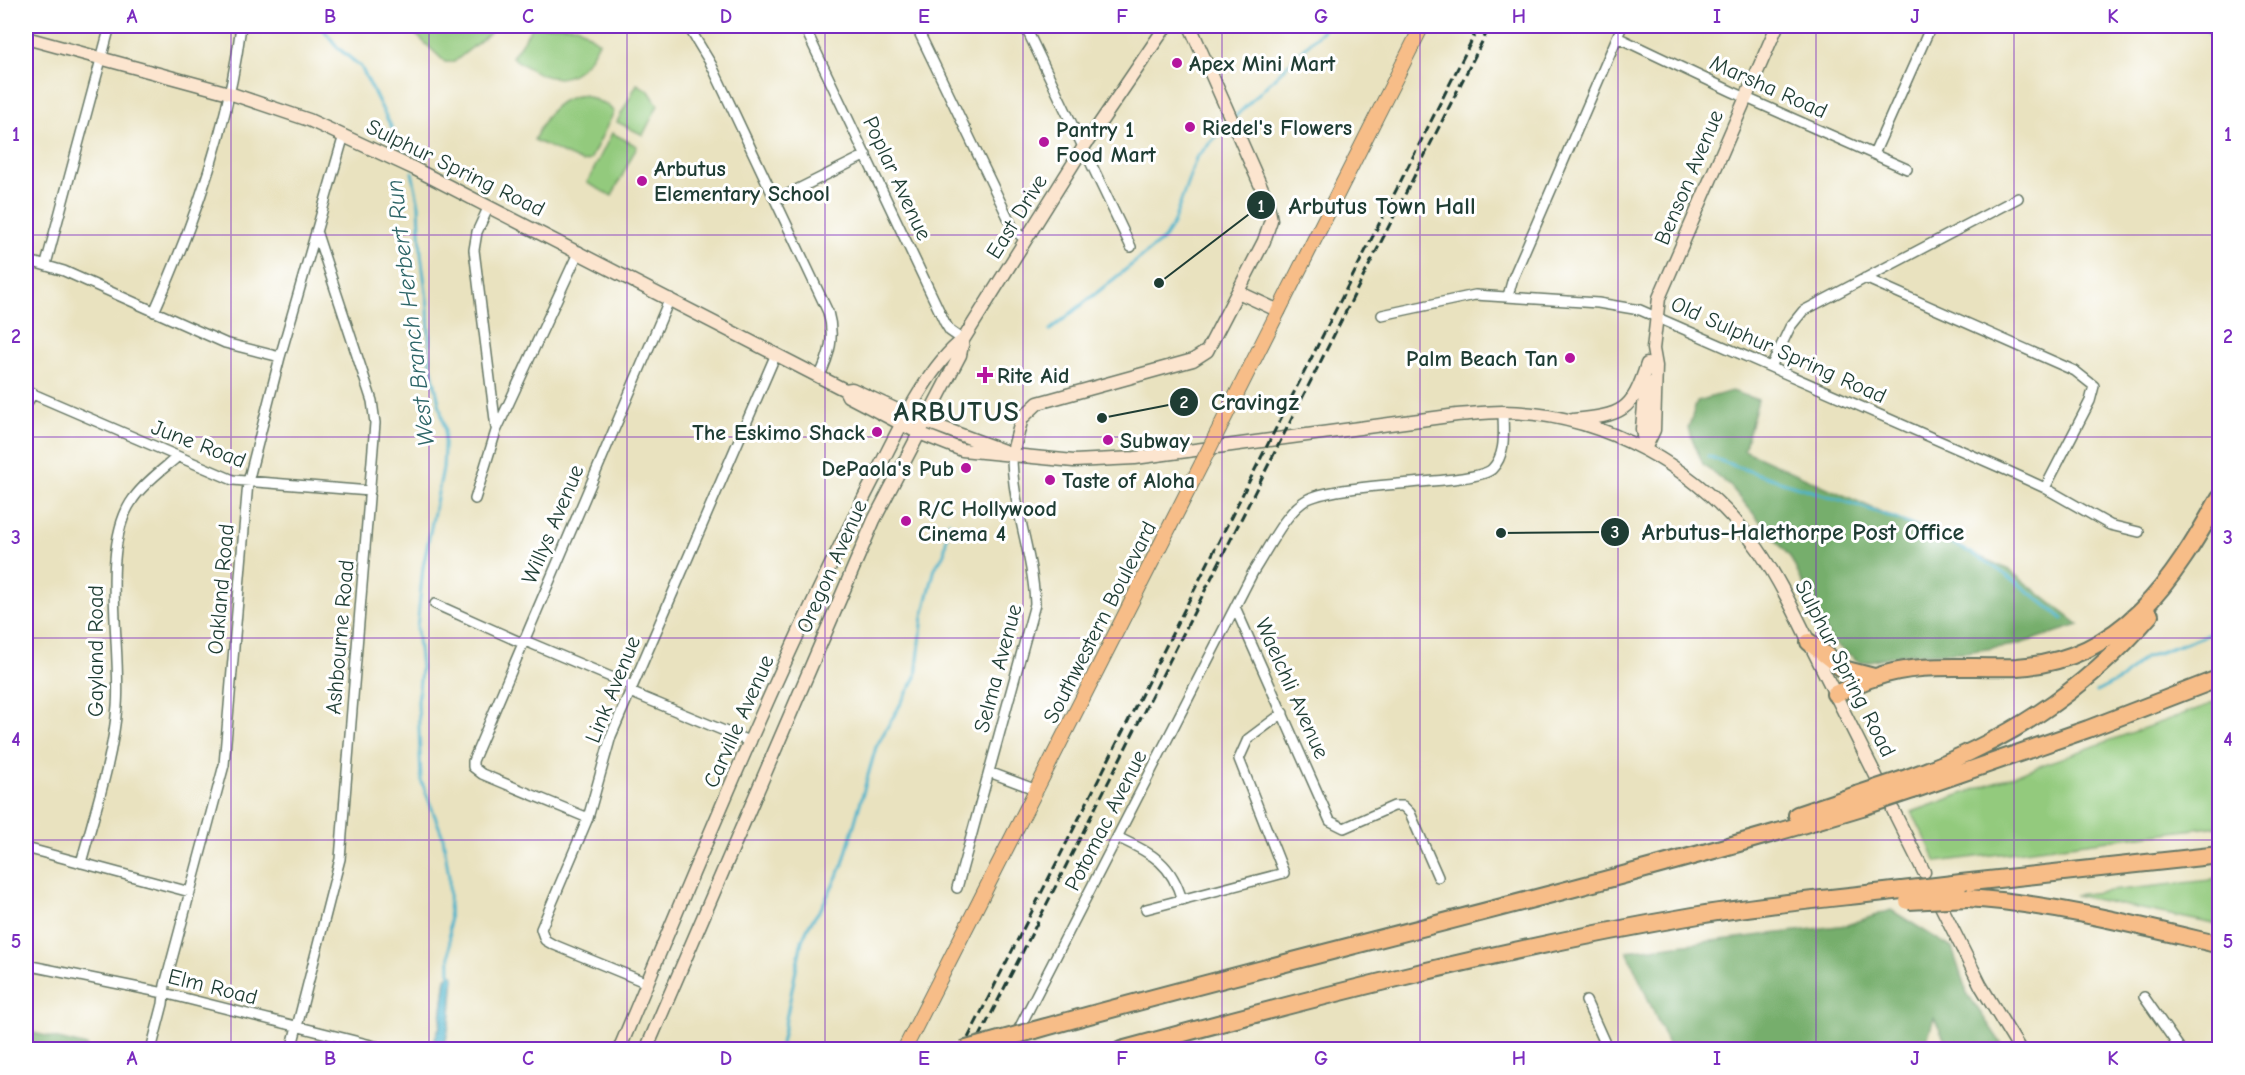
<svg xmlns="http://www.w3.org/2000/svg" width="2245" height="1075" font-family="'Comic Neue',sans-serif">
<rect width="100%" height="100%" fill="#fff"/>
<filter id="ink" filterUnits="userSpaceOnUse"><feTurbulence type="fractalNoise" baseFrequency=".0167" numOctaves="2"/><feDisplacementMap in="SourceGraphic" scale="12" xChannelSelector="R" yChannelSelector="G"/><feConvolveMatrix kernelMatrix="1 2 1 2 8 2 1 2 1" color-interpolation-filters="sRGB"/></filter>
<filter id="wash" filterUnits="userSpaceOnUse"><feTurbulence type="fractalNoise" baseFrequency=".008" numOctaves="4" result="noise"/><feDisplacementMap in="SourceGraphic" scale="24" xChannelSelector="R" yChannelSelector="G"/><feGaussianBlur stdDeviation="1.35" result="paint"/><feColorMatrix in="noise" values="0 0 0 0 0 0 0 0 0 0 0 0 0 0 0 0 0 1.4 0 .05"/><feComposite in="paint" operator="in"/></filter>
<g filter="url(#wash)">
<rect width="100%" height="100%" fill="#e9e2bf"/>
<path fill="#93ca7d" stroke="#598458" stroke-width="1.5" d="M407 26H487L490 33 454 62H445Z
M533 26H577L599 42C577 88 550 86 512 57Z
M637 84 649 91 658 105 643 135 617 122Z
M584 95 607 105 614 112 590 160 582 162 534 140C545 117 555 97 584 95Z
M612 133 637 146 612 196 587 183Z
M2219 701V826L1937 862 1912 812Z
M2219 879V925L2074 895Z"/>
<path fill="#76ae6c" stroke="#4a7650" stroke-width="1.5" d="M1732 391 1758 400 1744 450 2009 570 2079 625 2016 645 1965 652 1901 654 1861 663 1831 641 1790 557 1731 487 1703 464 1688 429 1697 401Z
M1891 910 1952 948 1967 993 2005 1049H1949L1934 1018 1924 1049H1670L1627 951 1847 925Z
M26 1031 87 1046 86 1049H26Z"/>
<path fill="#4bb3ca" stroke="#35787f" stroke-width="1.5" d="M451 973 454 976 451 1014 445 1046 443 1049H430L440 1026 446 978Z"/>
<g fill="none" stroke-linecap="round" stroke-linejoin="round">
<path stroke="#4bb3ca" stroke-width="3" d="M321 26 338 48 361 67 408 160
M2204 26 2220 50
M1235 117 1327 26
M412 172 419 205 421 254 428 307 430 362 445 430 443 468 423 567 417 629 421 668 418 702 421 780 443 837 449 877 450 977
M1050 330 1164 239 1173 224 1196 158 1228 124
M1708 456C1791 489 1878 505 1958 546 1996 565 2030 592 2063 619
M2096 692 2121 679 2144 658 2220 630
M781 1044 802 940 809 925 822 907 843 864 876 747 916 677 923 616 935 568 944 554 949 522"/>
</g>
</g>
<g filter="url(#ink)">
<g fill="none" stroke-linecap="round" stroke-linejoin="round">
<g stroke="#667765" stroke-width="12">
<path id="street" d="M688 26 711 64 828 312C835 336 830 355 819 377
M804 26 945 323 950 331 963 340
M916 26 1014 230 1026 240
M1025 26 1131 247
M1617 37 1733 92 1907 169
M1874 154 1931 26
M776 200 866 155
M489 206 477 232 474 250 496 428
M26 260 64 271 225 343 280 357
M46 264 110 26
M1865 278 2075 371 2094 386 2090 401 2045 488
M1508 296 1513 278 1622 26
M154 312C195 222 229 124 241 26
M1382 315 1475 295 1598 303 1640 310 1999 467 2045 488 2110 525 2139 532
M1771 367 1790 327 1803 311 2018 198
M26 391 233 480 370 491
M26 405 33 393
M475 499 496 431 579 251
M435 604 522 643
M1235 607 1330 821 1344 828 1394 806H1403L1410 813 1438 877
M523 640 632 686
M630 692 751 742
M989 772 1037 790
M588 818 482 774 473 767V761L670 298
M1119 838C1152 854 1171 862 1182 900
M26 848 190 892
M81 863C95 811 113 759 117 706 122 648 99 546 133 499 144 483 162 470 176 458
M957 888 1035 604C1033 553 1012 506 1012 455
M1146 909 1284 873 1239 759 1248 739 1283 713
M26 965 164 993 391 1050
M647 983 552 944 545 940 541 929 588 818 611 736 776 354
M2144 997 2181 1050
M1586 1001 1608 1050
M151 1050 163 1004 165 985 224 765 248 482 280 357 344 135
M291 1050 340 859 375 423 372 401 316 231
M1008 1050 1253 572C1267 551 1286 510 1308 499 1345 481 1476 485 1492 469 1507 454 1503 431 1503 412"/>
</g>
<g stroke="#667765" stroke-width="15">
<path id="secondary" d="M26 38 229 93 309 120 415 169 845 390 852 389 908 415 1007 452
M1238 292 1279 311
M845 390 848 396 919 433 962 450 1074 461 1135 458 1457 415C1472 414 1487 412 1502 412 1602 412 1701 469 1758 549 1780 581 1797 617 1814 652 1835 694 1856 736 1877 778
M1573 420C1622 415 1632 412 1647 364
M1645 448 1642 429 1646 382
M1645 449 1654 430 1656 366 1653 349 1659 298 1777 26
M1012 455 1022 418 1038 403 1193 360 1207 351 1264 241 1271 220 1267 200 1190 26
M1893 810 1924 872
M1941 906 1981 986 2020 1050
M619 1050C700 857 779 662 875 476 895 437 927 366 963 340
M646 1050 874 520 960 355 963 340 1083 148 1166 26"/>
</g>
<g stroke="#667765" stroke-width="16">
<path id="primary" d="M1216 435 1422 26
M904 1050 1202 463"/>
</g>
<g stroke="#667765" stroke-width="20">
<path id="highway" d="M1809 642 1843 669 1874 677
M1835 694C1848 689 1860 682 1873 678 1919 661 1969 669 2017 667 2123 660 2173 581 2220 497
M1907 778C2004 743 2082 694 2150 615
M1913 790 2088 729 2220 678
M1797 815 1856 795
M1961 883 2220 855
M1968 898C2054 904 2136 925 2220 945
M1035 1030C1310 953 1589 890 1862 807
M1121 1050C1312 998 1503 948 1699 915 1766 904 1834 898 1902 890"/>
</g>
<use href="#street" stroke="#fff" stroke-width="9"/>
<use href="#secondary" stroke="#fce5cf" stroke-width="12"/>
<use href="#primary" stroke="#f7bd88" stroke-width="14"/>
<use href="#highway" stroke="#f7bd88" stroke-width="16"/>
<path stroke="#1f3d34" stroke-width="3" stroke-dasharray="9 4.5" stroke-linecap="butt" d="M962 1050 1479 26
M973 1050 1490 26"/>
<g stroke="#667765" stroke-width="16" stroke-linecap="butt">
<path id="primary-bridge" d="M1202 463 1216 435"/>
</g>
<g stroke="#667765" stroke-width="20" stroke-linecap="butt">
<path id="highway-bridge" d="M1856 795 1907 778
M1862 807 1913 790
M1902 890 1961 883
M1908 901 1968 898
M963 1050 1035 1030"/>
</g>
<use href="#primary-bridge" stroke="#f7bd88" stroke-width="14"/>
<use href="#highway-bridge" stroke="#f7bd88" stroke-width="16"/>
</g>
</g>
<path fill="none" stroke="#7b2cbf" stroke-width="1.5" stroke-opacity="0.55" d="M231 26V1050M429 26V1050M627 26V1050M825 26V1050M1023 26V1050M1222 26V1050M1420 26V1050M1618 26V1050M1816 26V1050M2014 26V1050M26 235H2220M26 437H2220M26 638H2220M26 840H2220"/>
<g fill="#b5179e" stroke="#fff" stroke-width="2">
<circle cx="1177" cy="63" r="6"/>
<circle cx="1190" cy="127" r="6"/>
<circle cx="1044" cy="142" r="6"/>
<circle cx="642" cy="181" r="6"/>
<circle cx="1570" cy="358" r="6"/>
<path d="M982 366h6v6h6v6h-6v6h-6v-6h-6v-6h6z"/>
<circle cx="877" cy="432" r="6"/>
<circle cx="1108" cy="440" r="6"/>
<circle cx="966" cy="468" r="6"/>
<circle cx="1050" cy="480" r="6"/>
<circle cx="906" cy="521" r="6"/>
</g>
<g text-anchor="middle" stroke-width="6" stroke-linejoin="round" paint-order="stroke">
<g font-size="22" font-weight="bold" fill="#1f3d34" stroke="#fff" text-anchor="start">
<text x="1189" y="71">Apex Mini Mart</text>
<text x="1202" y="135">Riedel's Flowers</text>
<text x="1056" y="137">Pantry 1<tspan x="1056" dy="25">Food Mart</tspan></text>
<text x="654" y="176">Arbutus<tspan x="654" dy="25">Elementary School</tspan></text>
<text x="1558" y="366" text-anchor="end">Palm Beach Tan</text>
<text x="997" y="383">Rite Aid</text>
<text x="865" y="440" text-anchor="end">The Eskimo Shack</text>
<text x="1120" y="448">Subway</text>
<text x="954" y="476" text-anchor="end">DePaola's Pub</text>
<text x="1062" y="488">Taste of Aloha</text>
<text x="918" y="516">R/C Hollywood<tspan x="918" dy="25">Cinema 4</tspan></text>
</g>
<g font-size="22" fill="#1f3d34" stroke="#fff">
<text transform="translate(1769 86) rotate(24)" y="8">Marsha Road</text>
<text transform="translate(456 167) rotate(26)" y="8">Sulphur Spring Road</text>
<text transform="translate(1688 177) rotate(-67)" y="8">Benson Avenue</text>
<text transform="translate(898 178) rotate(65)" y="8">Poplar Avenue</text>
<text transform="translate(1016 216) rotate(-58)" y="8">East Drive</text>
<text transform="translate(1779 349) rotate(24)" y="8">Old Sulphur Spring Road</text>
<text transform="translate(199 443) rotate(21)" y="8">June Road</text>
<text transform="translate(552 524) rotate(-67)" y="8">Willys Avenue</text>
<text transform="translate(831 566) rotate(-66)" y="8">Oregon Avenue</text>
<text transform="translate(220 589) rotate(-85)" y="8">Oakland Road</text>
<text transform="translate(1099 622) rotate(-63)" y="8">Southwestern Boulevard</text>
<text transform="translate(339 637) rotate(-85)" y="8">Ashbourne Road</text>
<text transform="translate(95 651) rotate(-90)" y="8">Gayland Road</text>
<text transform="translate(997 668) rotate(-75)" y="8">Selma Avenue</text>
<text transform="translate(1846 668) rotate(63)" y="8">Sulphur Spring Road</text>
<text transform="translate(1293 688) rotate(66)" y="8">Waelchli Avenue</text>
<text transform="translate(612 689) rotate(-68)" y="8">Link Avenue</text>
<text transform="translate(738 721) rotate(-66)" y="8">Carville Avenue</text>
<text transform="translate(1105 820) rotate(-63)" y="8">Potomac Avenue</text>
<text transform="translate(213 986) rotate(14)" y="8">Elm Road</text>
</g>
<g font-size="24" font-style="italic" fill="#2e6668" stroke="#fff">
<text transform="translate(410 313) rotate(-97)" y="8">West Branch Herbert Run</text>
</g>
<g font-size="28" font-weight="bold" letter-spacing="1.5" fill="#1f3d34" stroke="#fff">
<text x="957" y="421">ARBUTUS</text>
</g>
</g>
<path fill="none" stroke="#1f3d34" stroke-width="2" d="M1159 283L1261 205M1102 418L1184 402M1501 533L1615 532"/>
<g fill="#1f3d34" stroke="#fff" stroke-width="2">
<circle cx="1159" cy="283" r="6"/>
<circle cx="1102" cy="418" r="6"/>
<circle cx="1501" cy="533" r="6"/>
<circle cx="1261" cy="205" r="15"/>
<circle cx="1184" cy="402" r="15"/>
<circle cx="1615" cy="532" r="15"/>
</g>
<g font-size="18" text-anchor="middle" font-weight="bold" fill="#fff">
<text x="1261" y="212">1</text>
<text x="1184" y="408">2</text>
<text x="1615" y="538">3</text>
</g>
<g font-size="24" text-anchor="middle" font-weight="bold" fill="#1f3d34" stroke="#fff" stroke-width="6" stroke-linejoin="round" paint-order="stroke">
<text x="1382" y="214">Arbutus Town Hall</text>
<text x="1255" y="410">Cravingz</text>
<text x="1803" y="540">Arbutus-Halethorpe Post Office</text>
</g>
<rect width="2245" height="1075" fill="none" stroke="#fff" stroke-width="66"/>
<rect x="33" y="33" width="2179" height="1009" fill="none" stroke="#7b2cbf" stroke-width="2"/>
<g font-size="20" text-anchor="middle" font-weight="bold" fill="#7b2cbf">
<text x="132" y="23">A</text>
<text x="330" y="23">B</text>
<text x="528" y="23">C</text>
<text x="726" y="23">D</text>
<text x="924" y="23">E</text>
<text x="1122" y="23">F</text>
<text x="1321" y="23">G</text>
<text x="1519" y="23">H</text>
<text x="1717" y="23">I</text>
<text x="1915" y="23">J</text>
<text x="2113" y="23">K</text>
<text x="16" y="141">1</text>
<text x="2228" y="141">1</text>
<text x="16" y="343">2</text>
<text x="2228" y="343">2</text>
<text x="16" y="544">3</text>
<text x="2228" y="544">3</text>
<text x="16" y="746">4</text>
<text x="2228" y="746">4</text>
<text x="16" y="948">5</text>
<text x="2228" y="948">5</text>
<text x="132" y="1065">A</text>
<text x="330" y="1065">B</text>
<text x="528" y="1065">C</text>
<text x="726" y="1065">D</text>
<text x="924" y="1065">E</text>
<text x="1122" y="1065">F</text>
<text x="1321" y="1065">G</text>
<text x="1519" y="1065">H</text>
<text x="1717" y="1065">I</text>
<text x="1915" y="1065">J</text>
<text x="2113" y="1065">K</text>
</g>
</svg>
